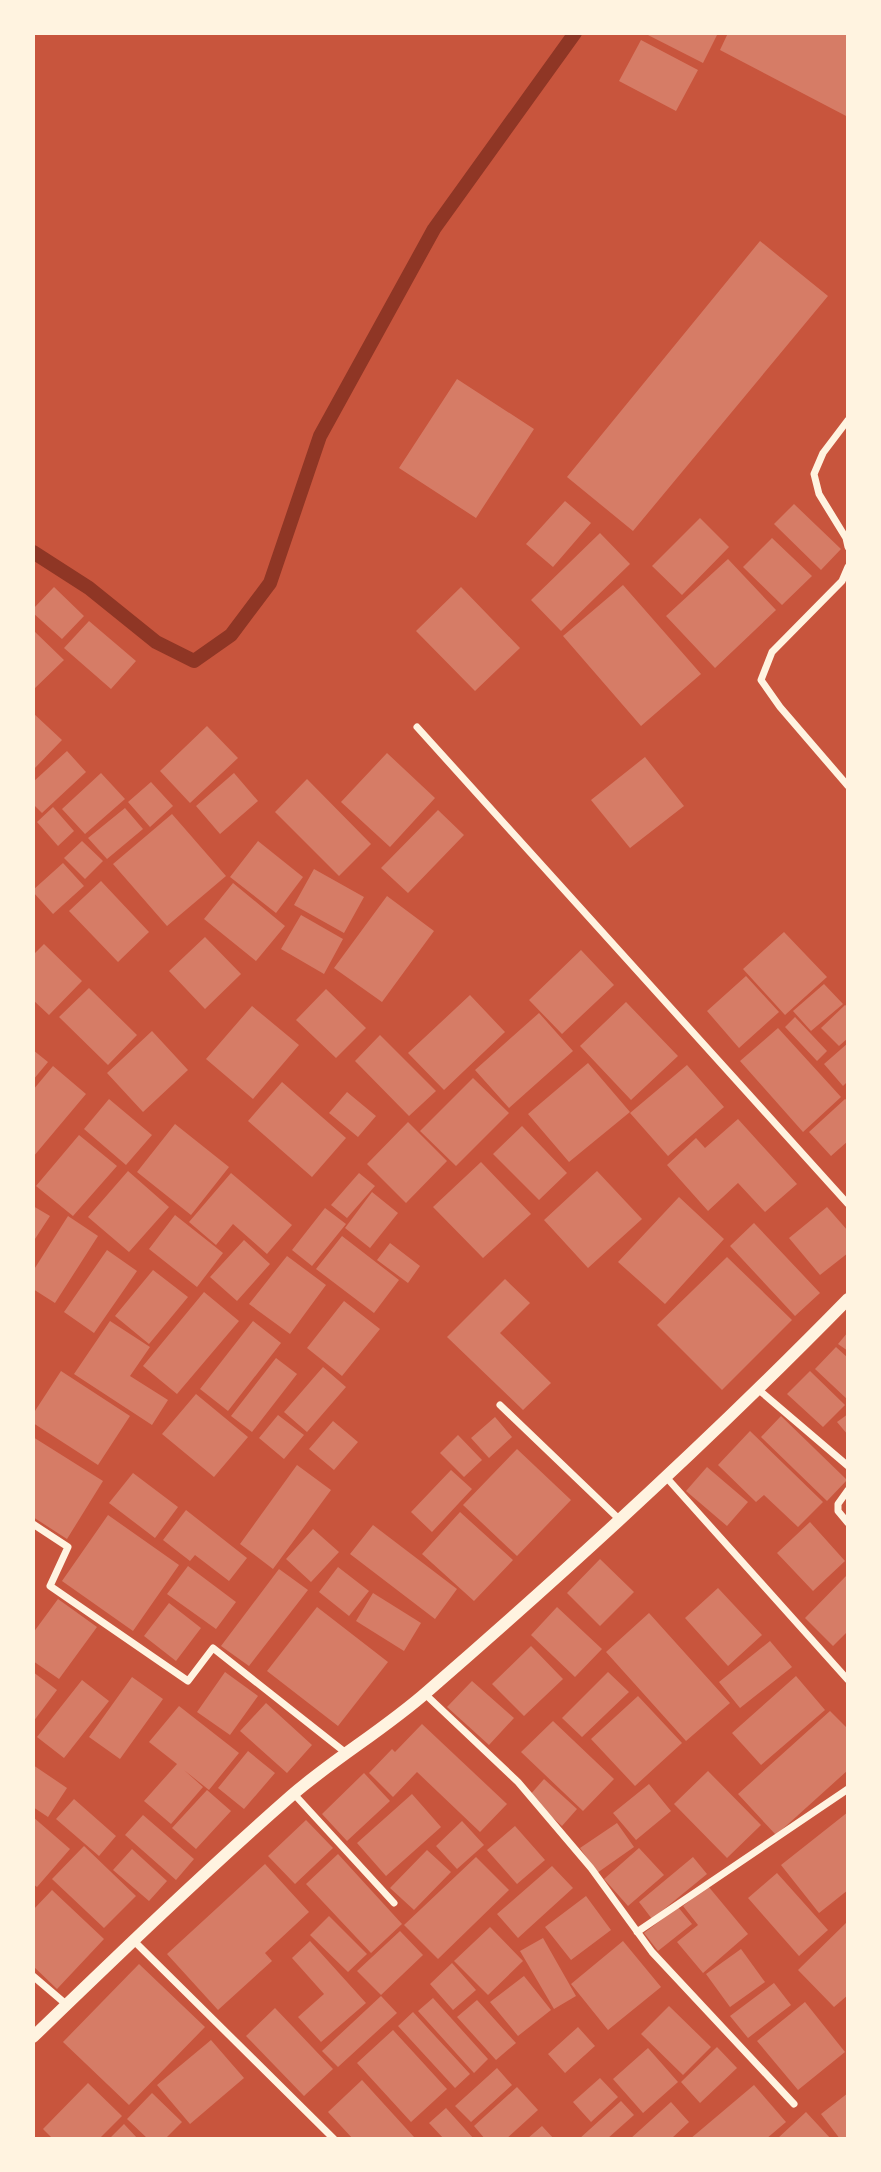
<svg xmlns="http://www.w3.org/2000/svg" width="881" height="2172" font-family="'Noto Sans',sans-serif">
<rect width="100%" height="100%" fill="#c8553d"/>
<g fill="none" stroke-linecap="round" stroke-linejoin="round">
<path stroke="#8f3625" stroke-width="14" d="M33 552 89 588 156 642 194 661 231 635 270 583 320 436 434 229 575 33"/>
</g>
<path fill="#d67c66" d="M644 33H718L703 63Z
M728 33H848V117L720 50Z
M641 40 698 70 676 111 619 81Z
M760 241 828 296 633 531 567 477Z
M457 379 534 429 476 518 399 468Z
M565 501 591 523 553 567 526 544Z
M794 504 841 549 821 570 774 524Z
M700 518 729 547 682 595 652 566Z
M600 533 630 564 561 631 531 600Z
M772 538 812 576 782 605 743 567Z
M728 559 776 610 715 668 666 616Z
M623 585 701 674 641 726 563 636Z
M54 587 84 616 62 639 33 613V609Z
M461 587 520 648 475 691 416 631Z
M89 621 136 661 111 689 64 648Z
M33 630 64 660 33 690Z
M33 713 62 740 33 770Z
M207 726 238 758 190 803 160 771Z
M67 751 86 772 42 813 33 804V782Z
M387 753 435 798 390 847 341 802Z
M645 757 684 806 630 848 591 800Z
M101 773 125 799 85 834 62 809Z
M234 773 258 801 220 834 196 806Z
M307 779 371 844 339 876 275 812Z
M151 782 173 806 150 827 128 802Z
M53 807 74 831 58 846 37 822Z
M125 808 143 829 107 859 88 838Z
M438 810 464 835 408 893 381 868Z
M172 814 226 876 167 926 113 864Z
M82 841 103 861 85 879 64 858Z
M258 841 303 877 276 913 230 877Z
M63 863 84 886 53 914 33 892V890Z
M314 869 364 897 344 933 294 905Z
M101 881 149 932 118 962 69 911Z
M233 883 285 926 256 961 204 919Z
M387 896 434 931 382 1002 334 968Z
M301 915 343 939 324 974 281 949Z
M784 932 827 977 785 1015 743 969Z
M205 937 241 974 205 1009 169 971Z
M44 944 82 981 49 1015 33 1000V955Z
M581 950 614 985 562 1034 529 1000Z
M746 976 779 1012 739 1048 707 1011Z
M824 984 843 1004 811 1031 793 1011Z
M89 988 137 1035 108 1065 59 1017Z
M326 989 366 1028 336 1058 296 1020Z
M470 995 505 1032 444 1090 408 1053Z
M626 1002 678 1056 631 1100 580 1046Z
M845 1005 848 1007V1038L839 1046 821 1028Z
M252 1006 299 1045 253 1099 206 1059Z
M539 1013 573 1051 509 1108 475 1070Z
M795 1017 827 1051 817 1061 785 1027Z
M778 1028 841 1097 803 1132 740 1061Z
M152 1031 188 1070 143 1112 107 1073Z
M380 1035 436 1091 409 1116 355 1061Z
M848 1043V1081L843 1086 824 1064Z
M33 1050 48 1062 33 1080Z
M588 1063 630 1112 569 1162 528 1114Z
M687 1065 724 1107 668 1156 630 1113Z
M53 1066 86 1094 33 1157V1090Z
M473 1078 509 1113 456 1166 420 1131Z
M282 1082 346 1138 312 1177 248 1121Z
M347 1092 376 1116 358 1137 329 1113Z
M109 1099 152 1135 126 1165 84 1129Z
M845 1099 848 1101V1141L831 1156 809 1132Z
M738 1119 797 1184 765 1212 738 1183 708 1211 667 1165 696 1138 705 1148Z
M408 1122 447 1161 406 1203 367 1164Z
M175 1124 229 1167 191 1215 137 1172Z
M522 1126 567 1173 539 1200 493 1154Z
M79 1135 117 1166 73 1216 36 1186Z
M481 1162 531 1214 483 1258 433 1207Z
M128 1171 169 1207 129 1252 88 1217Z
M597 1171 642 1219 588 1268 544 1220Z
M231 1173 292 1225 267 1254 233 1224 216 1245 189 1222Z
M359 1173 375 1186 347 1218 331 1205Z
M372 1192 398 1213 370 1248 345 1228Z
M679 1197 724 1239 665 1304 618 1262Z
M33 1206 50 1216 33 1242Z
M827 1207 848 1231V1253L820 1275 789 1238Z
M325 1208 346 1224 312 1266 292 1250Z
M175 1215 223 1253 197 1287 149 1249Z
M68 1216 98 1236 55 1303 33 1289V1271Z
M754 1223 820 1293 795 1316 730 1246Z
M342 1236 399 1280 374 1313 316 1269Z
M244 1240 270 1264 237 1301 210 1277Z
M390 1243 420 1266 408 1283 377 1260Z
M107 1250 137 1271 94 1333 64 1312Z
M287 1256 326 1285 290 1334 249 1304Z
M727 1257 792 1320 722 1390 657 1325Z
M153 1270 188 1297 149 1344 115 1316Z
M505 1279 530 1303 500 1333 551 1383 523 1410 447 1337Z
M204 1292 239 1321 177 1394 143 1366Z
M344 1301 380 1329 342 1376 307 1348Z
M110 1321 150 1347 130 1376 168 1400 152 1425 74 1374Z
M253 1321 281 1343 228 1411 200 1389Z
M848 1332V1351L838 1344Z
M836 1347 848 1358V1400L815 1369Z
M276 1358 297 1374 252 1432 231 1416Z
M323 1367 346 1387 307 1432 284 1412Z
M61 1371 130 1416 98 1465 33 1423V1414Z
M810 1371 845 1405 823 1427 787 1394Z
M196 1394 248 1437 214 1477 162 1434Z
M848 1414V1435L837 1422Z
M278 1415 304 1435 284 1459 259 1438Z
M781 1416 847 1480 827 1501 761 1437Z
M495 1417 512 1437 489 1458 471 1438Z
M333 1421 358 1442 334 1470 309 1449Z
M750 1431 823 1502 798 1527 764 1495 756 1502 718 1465Z
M458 1435 482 1460 464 1477 440 1453Z
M33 1437 103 1481 67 1539 33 1517Z
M517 1449 571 1500 517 1556 463 1505Z
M297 1465 331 1490 273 1569 240 1544Z
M707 1467 748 1502 727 1526 686 1491Z
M451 1470 472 1489 432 1532 411 1512Z
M133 1473 178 1507 155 1538 109 1503Z
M186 1510 247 1558 229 1581 195 1555 190 1561 163 1540Z
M460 1512 513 1560 474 1601 422 1554Z
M108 1515 179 1565 133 1631 62 1581Z
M810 1522 845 1561 813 1591 777 1553Z
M373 1525 457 1589 435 1619 350 1554Z
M313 1529 339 1552 311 1582 286 1559Z
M600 1559 634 1592 600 1626 567 1593Z
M188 1566 236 1602 216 1629 167 1594Z
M338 1567 369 1591 349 1616 319 1592Z
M279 1569 308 1590 249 1666 221 1646Z
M848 1574V1631L833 1646 805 1618Z
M718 1588 762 1635 728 1666 685 1618Z
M373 1593 421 1623 404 1651 356 1621Z
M58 1599 97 1627 59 1679 33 1661V1633Z
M169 1603 201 1628 176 1661 144 1636Z
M317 1607 388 1662 338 1726 267 1671Z
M557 1607 602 1649 575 1677 531 1635Z
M649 1613 730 1703 686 1741 606 1652Z
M770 1641 792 1667 740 1708 719 1682Z
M531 1646 563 1679 524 1716 492 1684Z
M33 1672 57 1690 33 1722Z
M225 1672 258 1696 230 1735 197 1712Z
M608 1672 629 1692 582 1737 562 1718Z
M796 1676 825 1710 761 1765 732 1733Z
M132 1677 163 1699 120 1759 89 1737Z
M82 1680 109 1701 64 1758 37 1737Z
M472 1681 514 1718 489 1745 447 1707Z
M638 1696 682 1743 635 1786 591 1739Z
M266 1703 312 1745 287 1773 240 1731Z
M179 1706 239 1753 209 1790 184 1770 203 1787 171 1824 144 1801 177 1764 149 1742Z
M830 1711 848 1729V1770L776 1835 738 1794Z
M553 1721 614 1779 583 1811 521 1752Z
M422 1724 507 1804 480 1832 417 1772 393 1797 369 1773 392 1749 395 1752Z
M248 1751 275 1773 244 1809 218 1788Z
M33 1765 67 1788 48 1817 33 1807Z
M708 1771 761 1825 727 1858 674 1804Z
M364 1773 390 1801 347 1841 322 1814Z
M544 1779 577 1809 562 1826 529 1796Z
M649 1784 671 1811 636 1840 613 1813Z
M207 1790 231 1811 196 1849 172 1828Z
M412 1794 441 1827 386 1876 357 1843Z
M74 1799 116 1836 99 1856 56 1819Z
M848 1812V1890L819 1913 781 1865Z
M143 1815 194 1859 176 1880 125 1835Z
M33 1817 70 1849 37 1887 33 1884Z
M306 1820 333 1848 295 1884 268 1856Z
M462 1821 484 1845 457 1869 436 1846Z
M617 1823 634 1847 597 1873 580 1848Z
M515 1826 545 1860 517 1884 487 1850Z
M84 1846 136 1896 104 1928 52 1879Z
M639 1848 664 1875 628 1906 604 1879Z
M132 1849 167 1881 149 1901 113 1870Z
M427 1850 451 1872 414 1910 390 1888Z
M338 1854 402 1924 371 1953 306 1884Z
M476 1857 509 1890 438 1959 404 1925Z
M693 1857 707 1874 652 1919 639 1902Z
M265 1864 309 1912 265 1953 272 1961 218 2010 167 1954Z
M552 1866 573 1888 518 1938 497 1914Z
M777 1873 828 1930 799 1956 748 1898Z
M708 1886 748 1934 703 1973 677 1942 698 1925 683 1906Z
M52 1890 104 1939 57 1989 33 1966V1910Z
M586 1896 611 1930 571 1960 545 1927Z
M678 1907 692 1924 658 1951 644 1933Z
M329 1916 367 1954 348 1972 310 1935Z
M848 1921V1995L834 2007 798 1970Z
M490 1927 523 1961 488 1995 454 1961Z
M400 1931 423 1955 381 1995 357 1971Z
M543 1938 576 1996 554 2009 520 1951Z
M310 1941 366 2003 321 2042 298 2017 324 1994 292 1958Z
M623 1941 661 1987 608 2030 571 1984Z
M741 1949 765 1982 730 2007 706 1974Z
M452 1963 476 1990 453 2010 430 1984Z
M139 1964 205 2027 129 2105 63 2042Z
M524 1976 551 2010 518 2036 490 2002Z
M774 1983 791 2005 748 2038 730 2016Z
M381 1996 397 2013 338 2067 322 2051Z
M433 1998 488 2059 474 2073 418 2011Z
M477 2000 516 2043 496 2060 457 2017Z
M805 2002 845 2052 798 2090 757 2041Z
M669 2006 711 2047 683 2075 641 2034Z
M275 2008 333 2069 304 2096 246 2036Z
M413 2012 470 2074 455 2088 398 2026Z
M578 2027 595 2046 565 2073 548 2054Z
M393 2030 447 2089 411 2122 357 2063Z
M211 2040 244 2078 190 2124 157 2085Z
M717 2047 737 2068 700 2103 681 2082Z
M648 2048 678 2082 643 2113 613 2079Z
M497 2068 512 2085 471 2122 455 2106Z
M600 2078 618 2097 591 2122 573 2102Z
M362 2080 414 2137 412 2139H353L328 2112Z
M88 2083 122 2116 99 2139H53L43 2129Z
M754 2085 786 2122 766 2139H690Z
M517 2087 538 2110 506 2139H485L474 2126Z
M152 2093 182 2122 165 2139H148L127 2119Z
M848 2093V2139H840L821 2114Z
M621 2101 634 2115 607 2139H579Z
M671 2102 689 2122 671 2139H630Z
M446 2108 474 2139H444L429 2123Z
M806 2112 831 2139H777Z
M124 2124 138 2139H109Z
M542 2126 554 2139H527Z"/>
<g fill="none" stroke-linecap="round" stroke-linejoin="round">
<path stroke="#fff3e0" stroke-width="7" d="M848 420 823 453 814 474 819 494 846 538 848 547
M848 567 842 581 772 652 761 680 780 707 848 786
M417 727 848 1204
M759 1390 848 1466
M500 1405 619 1519
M666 1477 848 1680
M848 1490 838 1504V1511L848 1523
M33 1524 68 1547 50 1586 188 1681 213 1648 346 1753
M425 1694 518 1782 591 1868 652 1952 794 2104
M294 1794 394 1903
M637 1932 848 1789
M133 1940 334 2139
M33 1976 67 2005"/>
<path stroke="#fff3e0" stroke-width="12" d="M33 2037C118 1955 203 1873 292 1795 335 1758 385 1729 428 1691 572 1566 714 1436 848 1299"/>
</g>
<rect width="881" height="2172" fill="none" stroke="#fff3e0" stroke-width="70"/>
</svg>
